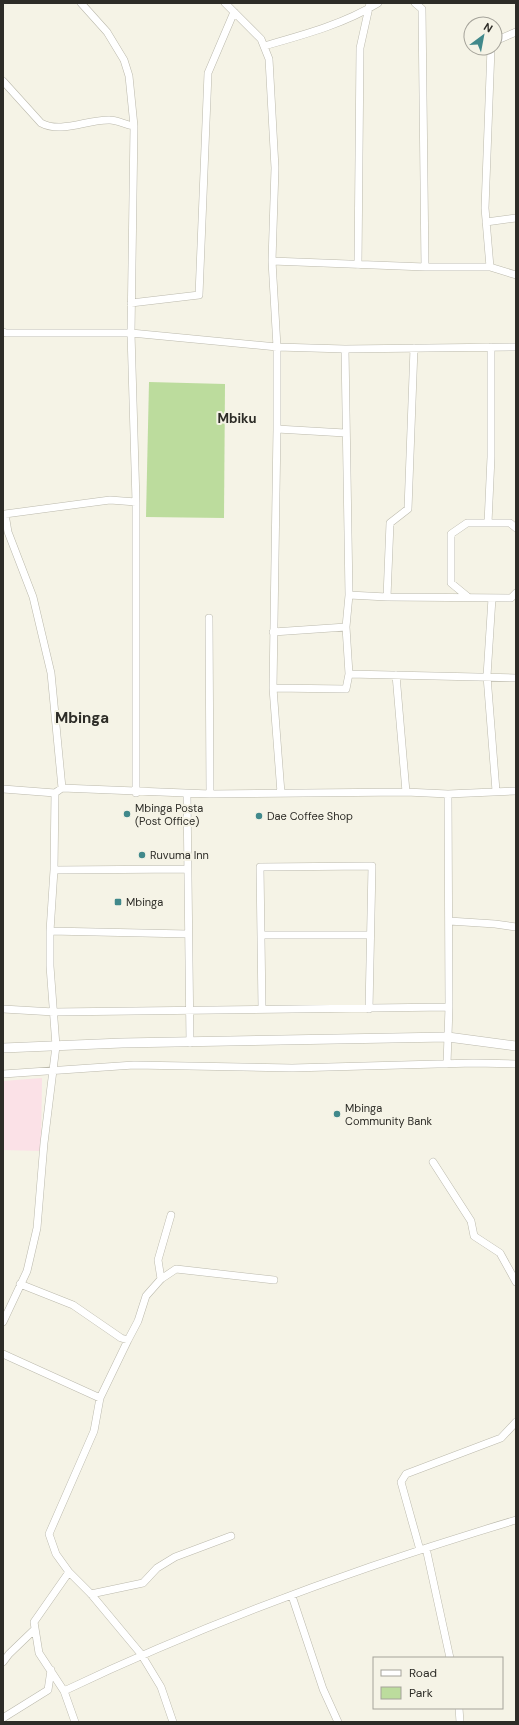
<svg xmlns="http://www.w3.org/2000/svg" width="519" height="1725" font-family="'DM Sans',sans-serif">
<rect width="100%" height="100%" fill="#f5f3e6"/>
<path fill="#fbe1e7" d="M42 1078 41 1151 3 1150V1081Z"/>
<path fill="#bcdc9d" d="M149 382 225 384 224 518 146 517Z"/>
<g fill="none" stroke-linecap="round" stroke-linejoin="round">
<g stroke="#bbb9ac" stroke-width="8">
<path id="minor" d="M81 3 107 32 124 60 129 76 134 126 131 333 136 502V793
M225 3 261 39 269 59 275 168 272 261 277 347V429L273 688 281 793
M415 3 422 9 425 267
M495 41 516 32
M264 46C303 35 344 24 378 3
M3 81 41 123C61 134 88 119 110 120 117 120 126 125 134 126
M486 222 516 218
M272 261 425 267H490L516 275
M358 265 360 48 370 3
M490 267 485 208 491 48
M131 303 199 295 208 73 234 12
M3 332 6 333H131L277 347 345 349 516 347
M345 349 349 595 346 627 349 674
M277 429 345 433
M488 523 491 457V347
M349 595 387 597 511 598 516 593
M387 597 390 523 408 509 414 348
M468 597 451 583V534L467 523H510L516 528
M492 598 487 676 496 791
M209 618 210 794
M273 632 346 627
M396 675 406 792
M273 688 346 689 349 674 516 678
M62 788 51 673 33 597 8 532 5 514 110 500 136 502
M3 789 55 793 62 788 210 794 406 792 448 794 516 791
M187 794 190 1043
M54 870 188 869
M449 921 495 924 516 927
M50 931 188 934
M261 935H369
M3 1009 54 1012 449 1007
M262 1009 260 867 372 866 369 1009
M447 1064 449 1007 448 794
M3 1074 134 1065 292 1068 474 1063 516 1064
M433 1162 471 1221 474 1236 500 1253 516 1282
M161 1279 158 1260 171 1215
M20 1284 73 1305 121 1338 128 1340 138 1321 146 1296 161 1279 176 1269 274 1280
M3 1322 27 1271 37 1228 44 1143 56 1046 50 966V931L54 870 55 793
M3 1354 100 1398 94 1431 49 1534 56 1554 69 1572 91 1594 141 1654 161 1687 173 1722
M100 1398 128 1340
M426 1548 450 1658
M420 1550 401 1482 406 1474 501 1438 516 1422
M69 1572 34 1622 39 1653 64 1691 75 1722
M91 1594 143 1583 157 1568 175 1557 231 1536
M292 1596 323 1689 338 1722
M3 1662 9 1654 35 1629
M64 1691C209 1622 362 1566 516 1520
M459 1708 460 1722
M3 1718 48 1690 51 1670"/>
</g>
<g stroke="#bbb9ac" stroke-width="10">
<path id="major" d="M3 1048 122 1043 448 1037 516 1046"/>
</g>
<use href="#minor" stroke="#fff" stroke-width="7"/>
<use href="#major" stroke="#fff" stroke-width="9"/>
</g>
<g fill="#41898b" stroke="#f5f3e6" stroke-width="1.5">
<circle cx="127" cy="814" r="4"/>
<circle cx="259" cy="816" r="4"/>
<circle cx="142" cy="855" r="4"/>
<rect x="114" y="898" width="8" height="8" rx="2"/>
<circle cx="337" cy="1114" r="4"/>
</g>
<g text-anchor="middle" stroke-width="4" stroke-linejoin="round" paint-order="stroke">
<g font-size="11" fill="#2d2c27" stroke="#f5f3e6" text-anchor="start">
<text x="135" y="812">Mbinga Posta<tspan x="135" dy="13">(Post Office)</tspan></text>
<text x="267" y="820">Dae Coffee Shop</text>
<text x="150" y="859">Ruvuma Inn</text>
<text x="126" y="906">Mbinga</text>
<text x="345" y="1112">Mbinga<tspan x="345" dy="13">Community Bank</tspan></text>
</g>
<g font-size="13" font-weight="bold" fill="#2d2c27" stroke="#f5f3e6">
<text x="237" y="423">Mbiku</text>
</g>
<g font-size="15" font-weight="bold" fill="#2d2c27" stroke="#f5f3e6">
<text x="82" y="723">Mbinga</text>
</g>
</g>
<rect width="519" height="1725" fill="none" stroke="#2d2c27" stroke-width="8"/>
<rect x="373" y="1657" width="130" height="52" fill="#f5f3e6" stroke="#a5a39a"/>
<rect x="381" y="1670" width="20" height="6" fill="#ffffff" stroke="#a5a39a"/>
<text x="409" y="1677" font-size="12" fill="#2d2c27">Road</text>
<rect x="381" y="1687" width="20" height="12" fill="#bcdc9d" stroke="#a5a39a"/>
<text x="409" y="1697" font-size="12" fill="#2d2c27">Park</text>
<g transform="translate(483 36) rotate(32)"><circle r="19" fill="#f5f3e6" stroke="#a5a39a"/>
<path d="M0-3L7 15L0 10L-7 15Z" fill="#41898b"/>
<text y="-6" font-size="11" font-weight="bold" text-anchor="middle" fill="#2d2c27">N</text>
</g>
</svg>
